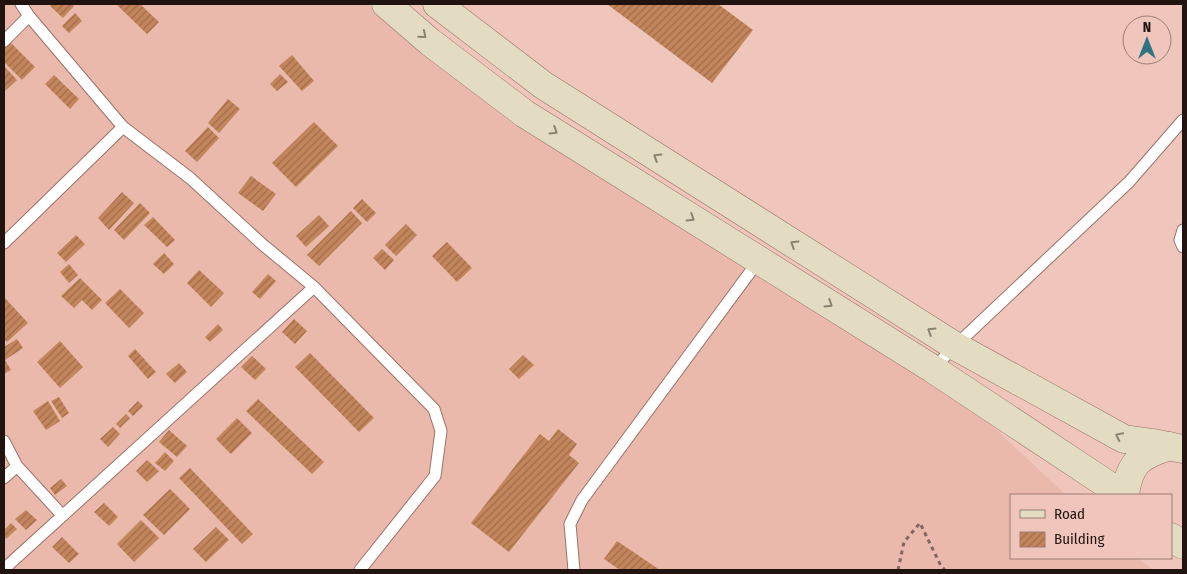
<svg xmlns="http://www.w3.org/2000/svg" width="1187" height="574" font-family="'Fira Sans Condensed',sans-serif">
<defs>
<pattern id="building-hatch" width="6" height="6" patternUnits="userSpaceOnUse" patternTransform="scale(1.25)"><rect width="6" height="6" fill="#c3855b"/><path d="M-1 1l2-2M0 6l6-6M5 7l2-2" fill="none" stroke="#9e6c4a"/></pattern>
</defs>
<rect width="100%" height="100%" fill="#f0c5bb"/>
<path fill="#ebb9ac" d="M4 4H367L510 122 660 211 839 322 991 425 1066 495H1011V558H1138L1153 570H4Z"/>
<path fill="url(#building-hatch)" d="M52 4H72L74 6 63 18 50 6Z
M119 4H140L159 22 147 34 117 5Z
M607 4H718L753 30 712 83Z
M75 13 82 21 69 33 62 26Z
M10 42 35 67 22 80 4 62V47Z
M292 55 314 81 302 91 279 66Z
M4 66 17 80 4 92Z
M280 74 288 82 277 91 270 84Z
M54 75 79 99 70 109 45 84Z
M228 99 240 109 219 133 208 123Z
M314 122 338 146 296 187 272 163Z
M208 127 219 138 197 162 185 151Z
M251 176 276 194 263 211 238 193Z
M122 192 134 203 109 230 98 218Z
M362 199 376 213 367 222 353 208Z
M140 203 150 213 124 240 114 230Z
M351 211 362 223 319 266 307 255Z
M319 215 329 226 306 247 296 236Z
M153 217 175 240 167 247 144 225Z
M406 224 417 235 396 256 385 245Z
M76 235 85 244 66 262 57 253Z
M447 242 472 268 457 282 432 256Z
M382 249 394 260 385 270 373 258Z
M164 253 174 264 164 274 153 264Z
M69 264 78 275 69 283 60 272Z
M199 270 224 293 211 307 187 283Z
M268 274 276 281 260 299 252 292Z
M80 278 102 300 92 310 82 300 74 308 61 296Z
M120 289 144 313 129 328 105 303Z
M5 298 28 323 7 342 4 339Z
M294 319 307 331 295 344 282 332Z
M218 324 223 330 210 342 205 337Z
M17 339 23 348 5 360 11 370 4 374V347Z
M60 341 83 367 60 388 37 362Z
M135 349 156 372 148 379 128 356Z
M310 353 374 418 359 432 295 367Z
M523 355 534 365 519 379 509 369Z
M252 356 266 369 255 380 241 367Z
M179 363 187 372 175 383 166 374Z
M59 397 69 413 62 418 51 401Z
M258 399 324 462 312 474 246 411Z
M48 401 60 421 46 430 33 411Z
M138 401 143 406 133 416 128 411Z
M126 414 130 418 120 428 116 424Z
M237 418 252 433 231 454 216 439Z
M113 427 120 434 108 447 100 439Z
M558 429 577 444 569 455 579 463 509 552 471 523 540 434 549 441Z
M169 430 187 446 177 457 159 442Z
M165 452 174 461 165 471 155 463Z
M147 460 159 471 147 482 136 471Z
M190 468 253 534 242 544 179 478Z
M61 479 67 486 55 495 50 488Z
M170 489 190 509 164 535 143 515Z
M104 503 118 517 109 526 94 512Z
M26 510 37 520 26 530 15 519Z
M141 520 159 538 134 562 117 544Z
M11 523 17 529 6 539 4 536V530Z
M216 527 229 540 206 562 193 549Z
M62 537 79 554 69 563 52 547Z
M617 541 660 570H620L604 559Z"/>
<g fill="none" stroke-linecap="round" stroke-linejoin="round">
<g stroke="#997269" stroke-width="13">
<path id="service" d="M21 4 29 16 123 127 190 178 262 244 314 287 434 409 441 431 435 476 360 570
M4 41 29 16
M1183 230 1180 240 1183 247
M4 243 123 127
M933 369 955 346 1129 182 1183 120
M4 441 17 466 62 515
M4 478 17 466
M4 569 314 287
M574 570 570 524 582 500 759 260"/>
</g>
<g stroke="#997269" stroke-width="29">
<path id="secondary" d="M386 4 430 42 525 114 933 369 1105 483 1120 495
M437 4 543 85 955 346 1124 439 1153 443 1183 449
M1125 495C1129 463 1140 455 1170 446
M1171 537 1183 545"/>
</g>
<path stroke="#826760" stroke-width="3" stroke-dasharray="4 4" stroke-linecap="butt" d="M898 570 904 542 920 523 941 566 945 570"/>
<use href="#service" stroke="#fff" stroke-width="11"/>
<use href="#secondary" stroke="#e3dcc2" stroke-width="28"/>
</g>
<defs><path id="oneway-chevron" d="M-2-3.5L2.5 0L-2 3.5" fill="none" stroke-width="1.6" stroke-linecap="round" stroke-linejoin="round" transform="scale(1.25)"/></defs>
<g stroke="#8c8271">
<use href="#oneway-chevron" transform="translate(423 35) rotate(40)"/>
<use href="#oneway-chevron" transform="translate(554 131) rotate(32)"/>
<use href="#oneway-chevron" transform="translate(657 157) rotate(-148)"/>
<use href="#oneway-chevron" transform="translate(691 218) rotate(32)"/>
<use href="#oneway-chevron" transform="translate(794 244) rotate(-148)"/>
<use href="#oneway-chevron" transform="translate(829 304) rotate(32)"/>
<use href="#oneway-chevron" transform="translate(931 331) rotate(-148)"/>
<use href="#oneway-chevron" transform="translate(1119 436) rotate(-154)"/>
</g>
<rect width="1187" height="574" fill="none" stroke="#21130f" stroke-width="10"/>
<rect x="1010" y="494" width="162" height="65" fill="#f0c5bb" stroke="#9d7e76"/>
<rect x="1020" y="510" width="25" height="8" fill="#e3dcc2" stroke="#9d7e76"/>
<text x="1054" y="519" font-size="15" fill="#21130f">Road</text>
<rect x="1020" y="532" width="25" height="15" fill="url(#building-hatch)" stroke="#9d7e76"/>
<text x="1054" y="544" font-size="15" fill="#21130f">Building</text>
<g transform="translate(1147 40)"><circle r="24" fill="#f0c5bb" stroke="#9d7e76"/>
<path d="M0-4L9 19L0 12L-9 19Z" fill="#2f7483"/>
<text y="-8" font-size="14" font-weight="bold" text-anchor="middle" fill="#21130f">N</text>
</g>
</svg>
